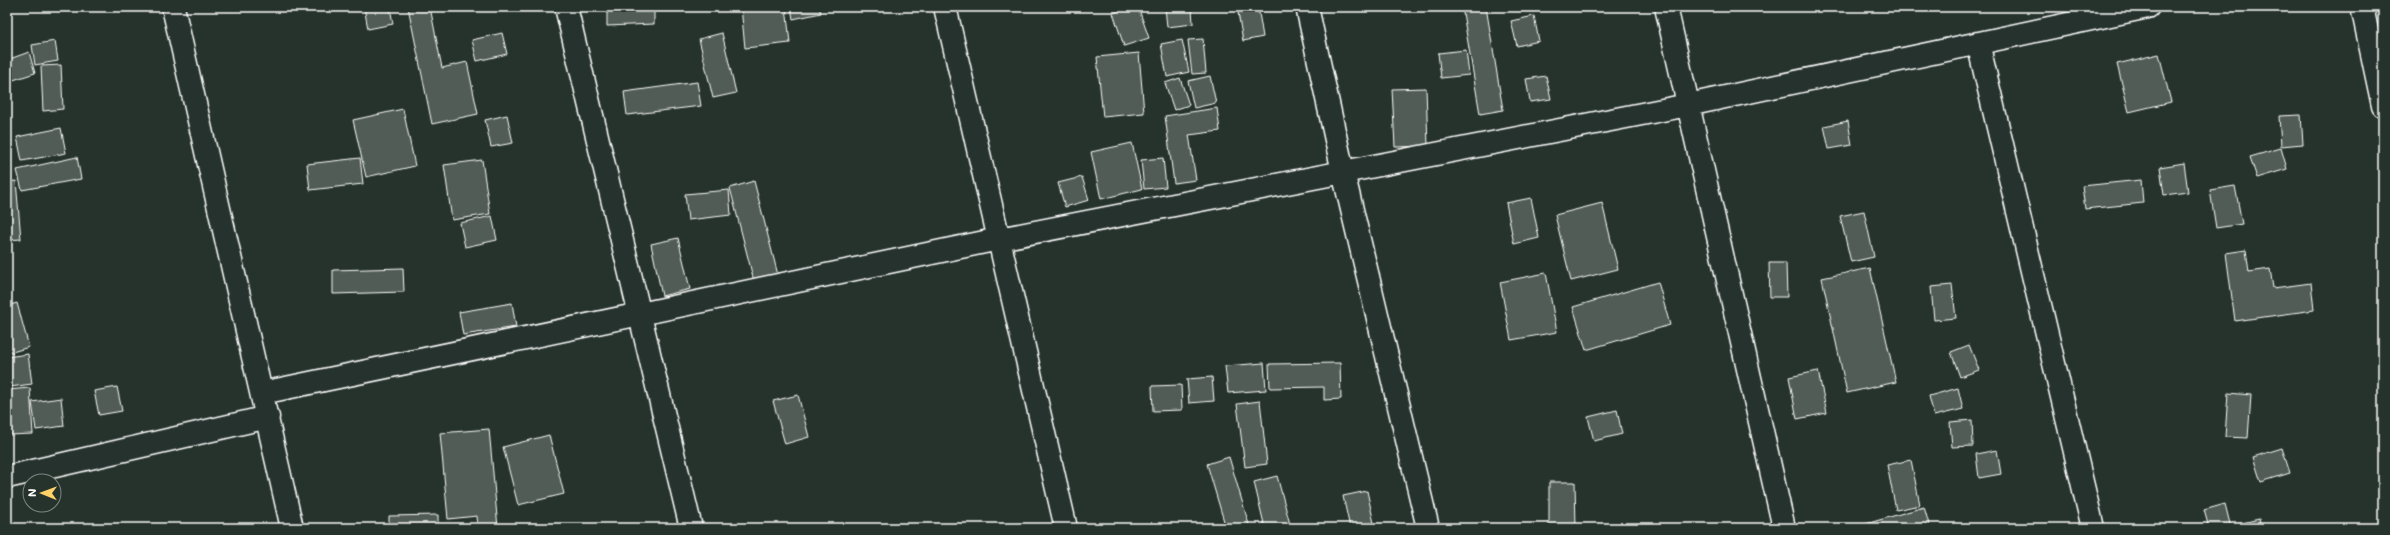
<svg xmlns="http://www.w3.org/2000/svg" width="2390" height="535" font-family="Mali,sans-serif">
<rect width="100%" height="100%" fill="#26332d"/>
<filter id="ink" filterUnits="userSpaceOnUse"><feTurbulence type="fractalNoise" baseFrequency=".025" numOctaves="2"/><feDisplacementMap in="SourceGraphic" scale="8" xChannelSelector="R" yChannelSelector="G"/><feConvolveMatrix kernelMatrix="1 2 1 2 8 2 1 2 1" color-interpolation-filters="sRGB"/></filter>
<g filter="url(#ink)">
<path fill="#515c57" stroke="#fff" d="M364 7H390L393 24 368 29Z
M408 7H430L442 68 467 62 478 114 432 124Z
M704 7H725L705 10Z
M741 7H786L790 43 745 48Z
M791 7H819L821 13 793 19Z
M1130 7H1138L1149 38 1124 46 1113 13Z
M1165 7H1192L1193 24 1167 27Z
M1237 7H1258L1263 37 1243 41Z
M1462 7H1486L1503 110 1480 114Z
M654 8V24L607 26V9Z
M1534 16 1539 41 1517 46 1511 21Z
M502 33 507 54 477 61 472 40Z
M722 33 736 93 713 98 699 39Z
M1203 39 1206 73 1192 74 1188 40Z
M1182 40 1189 72 1167 77 1161 44Z
M55 41 58 61 35 65 32 45Z
M1466 50 1469 75 1441 78 1438 53Z
M29 52 35 73 7 82V60Z
M1139 53 1144 113 1103 117 1097 57Z
M2159 54 2171 102 2129 112 2117 64Z
M61 65 63 109 43 111 41 66Z
M1210 76 1216 103 1194 108 1188 81Z
M1546 76 1551 99 1530 102 1526 79Z
M1180 78 1189 105 1174 110 1165 83Z
M697 82 701 106 627 115 624 92Z
M1426 88 1428 146 1395 147 1392 89Z
M1217 108 1220 131 1189 135 1196 180 1174 183 1165 116Z
M403 109 415 166 366 177 353 120Z
M507 115 513 143 491 147 485 120Z
M2301 115 2303 144 2281 146 2279 116Z
M1848 121 1852 145 1829 149 1824 126Z
M61 128 66 153 22 161 17 137Z
M1132 143 1142 189 1101 199 1091 152Z
M2281 148 2287 169 2257 178 2250 157Z
M77 157 81 179 22 190 17 170Z
M360 158 363 184 310 190 307 164Z
M1163 158 1166 187 1144 189 1141 160Z
M482 160 490 214 452 220 444 165Z
M2184 163 2188 192 2164 195 2160 167Z
M1082 177 1089 200 1065 207 1058 183Z
M2141 180 2143 203 2085 209 2082 186Z
M16 181 21 239 7 240V182Z
M754 181 780 283 756 289 730 188Z
M2235 186 2242 224 2216 228 2210 190Z
M729 190 731 215 688 220 685 194Z
M1531 198 1539 238 1514 244 1506 203Z
M1602 203 1618 269 1571 281 1555 215Z
M1864 211 1874 257 1851 262 1840 216Z
M492 216 497 240 465 247 460 223Z
M678 238 690 289 662 296 651 244Z
M2246 250 2249 272 2270 269 2273 288 2311 283 2314 310 2235 321 2226 253Z
M1769 263H1786L1787 297H1770Z
M403 268 404 292 333 294V270Z
M1870 268 1896 382 1847 393 1822 278Z
M1546 273 1557 332 1511 340 1500 282Z
M1658 282 1670 325 1586 350 1573 307Z
M1952 285 1956 318 1934 320 1931 287Z
M17 303 29 347 9 353 7 306Z
M512 303 516 327 463 335 459 312Z
M1969 345 1979 370 1960 377 1951 352Z
M28 354 32 384 10 387 7 357Z
M1264 363 1266 390 1228 393 1225 366Z
M1340 363 1341 399 1324 400V387L1270 388 1269 364Z
M1818 371 1827 413 1797 419 1789 377Z
M1212 377 1214 401 1189 403 1187 379Z
M1181 385 1182 410 1153 411 1152 386Z
M117 387 122 411 99 415 94 391Z
M30 388 33 434 9 435 7 390Z
M1958 388 1963 409 1934 416 1929 396Z
M2228 393 2251 395 2248 438 2225 437Z
M798 395 809 437 785 444 773 401Z
M61 398 64 426 36 430 32 402Z
M1260 401 1267 464 1245 467 1237 404Z
M1617 410 1622 434 1594 441 1588 417Z
M1972 420 1973 446 1952 447 1950 422Z
M489 429 498 528H478L477 516 448 519 440 433Z
M549 435 564 494 518 505 503 447Z
M2282 448 2290 473 2261 482 2253 457Z
M1997 450 2001 474 1979 478 1976 454Z
M1229 457 1250 528H1226L1207 464Z
M1911 460 1920 505 1896 510 1887 465Z
M1277 476 1291 528H1265L1254 482Z
M1549 482H1575L1576 528H1549Z
M1367 491 1375 528H1350L1343 496Z
M2225 504 2231 528H2209L2204 510Z
M1924 507 1930 528H1852Z
M438 515V528H389V516Z
M2259 519 2261 528H2235L2234 525Z
M1514 525 1515 528H1498Z"/>
<g fill="none" stroke-linecap="round" stroke-linejoin="round">
<g stroke="#fff" stroke-width="25">
<path id="minor" d="M173 7 292 528
M566 7 691 528
M945 7 1066 528
M1307 7 1343 172 1428 528
M1666 7 1784 528
M2362 7 2383 106
M1978 43 2093 528
M262 393 999 239 1688 105 2148 7
M7 477 268 417"/>
</g>
<use href="#minor" stroke="#26332d" stroke-width="22"/>
</g>
</g>
<rect width="2390" height="535" fill="none" stroke="#26332d" stroke-width="24"/>
<rect x="12" y="12" width="2366" height="511" fill="none" stroke="#fff" stroke-width="1.5" filter="url(#ink)"/>
<g transform="translate(42 493) rotate(271)"><circle r="19" fill="#26332d" stroke="#7d8581"/>
<path d="M0-3L7 15L0 10L-7 15Z" fill="#ffd166"/>
<text y="-6" font-size="11" font-weight="bold" text-anchor="middle" fill="#ffffff">N</text>
</g>
</svg>
